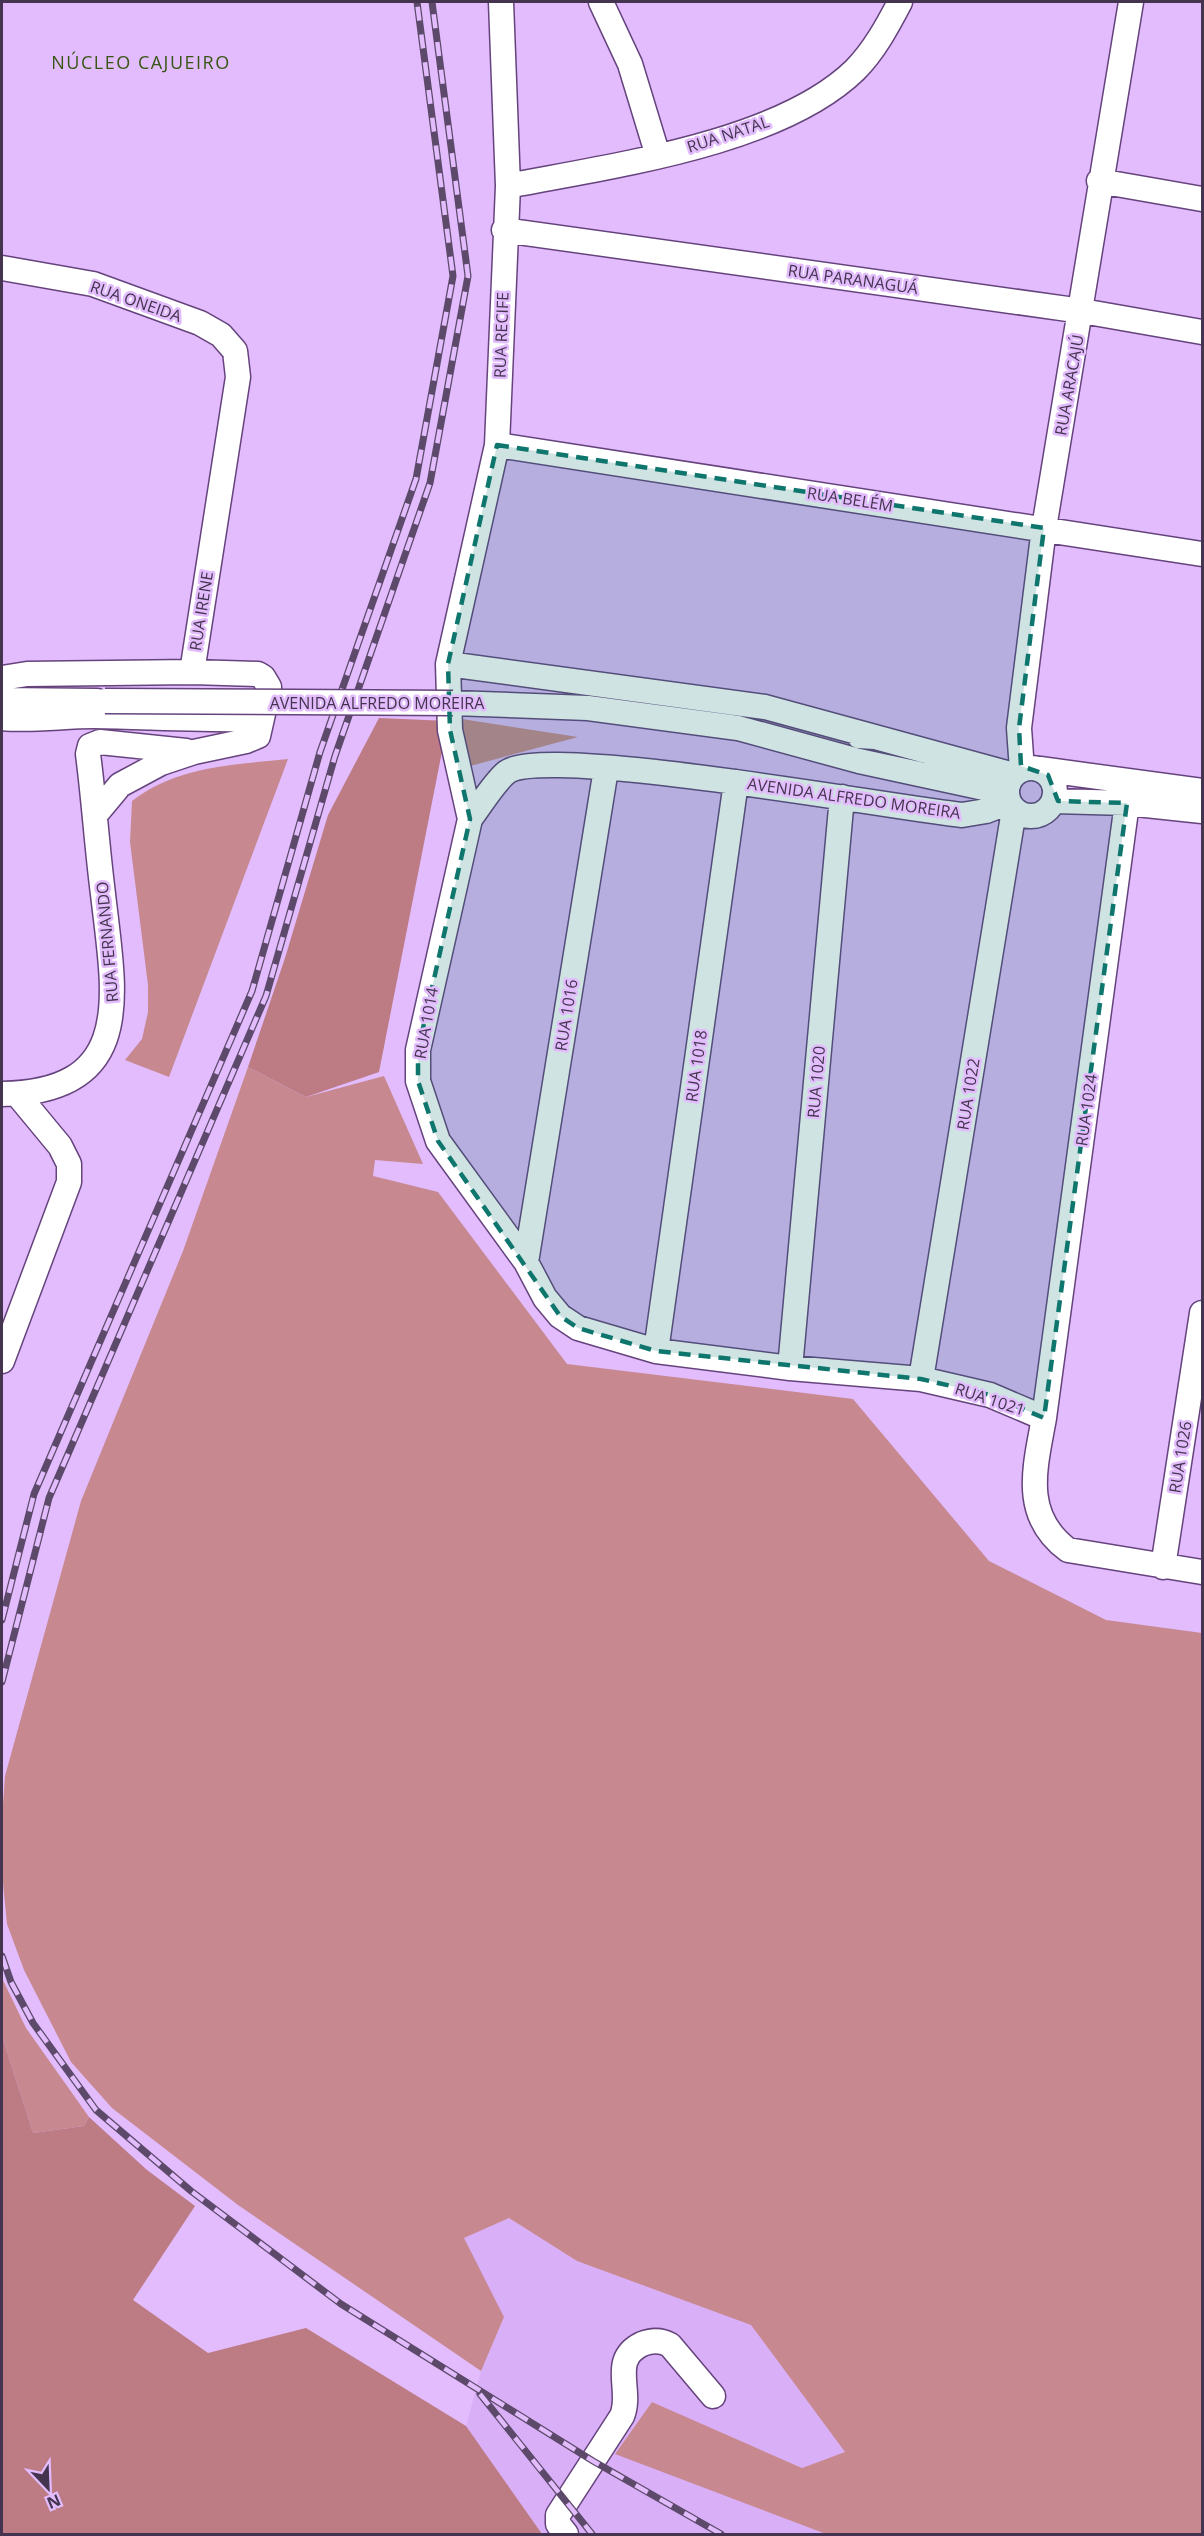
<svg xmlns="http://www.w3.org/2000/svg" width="1204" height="2536" font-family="'Open Sans',sans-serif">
<rect width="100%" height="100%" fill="#e2bcfd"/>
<path fill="#d9aff7" d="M509 2218 577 2261 751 2325 845 2452 802 2468 652 2402 615 2453 826 2534H542L466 2426 481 2371 504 2317 463 2238Z"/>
<path fill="#c78890" d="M462 719 578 737 463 768Z
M288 759 169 1077 125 1060 142 1039 148 1012V985L130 842 132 801C177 766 232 765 288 759Z
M248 1067 306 1097 384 1076 423 1164 375 1160 373 1176 438 1192 567 1364 853 1399 989 1561 1106 1620 1202 1633V2534H826L615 2454 652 2402 802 2468 845 2452 751 2325 577 2261 509 2218 464 2238 504 2317 481 2371 238 2205 112 2108 71 2062 24 1970 7 1924 2 1873V1819L5 1776 81 1501 183 1251Z
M2 1978 26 2028 89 2117 84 2126 33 2133 2 2036Z"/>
<path fill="#bd7b84" d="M379 718 448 721 379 1072 306 1097 248 1067 285 958 328 815Z
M2 2036 33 2133 84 2126 89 2117 147 2170 195 2206 133 2300 208 2353 306 2328 466 2426 542 2534H2Z"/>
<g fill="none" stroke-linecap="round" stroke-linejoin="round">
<g stroke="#65437c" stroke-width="27">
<path id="minor" d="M501 2 508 186 497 445 448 664 450 730 470 819 418 1050V1081L438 1141 526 1262 545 1298 560 1316 578 1328 656 1351 790 1368 921 1379 990 1395 1044 1418C1035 1468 1021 1515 1068 1550L1202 1572
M601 2 630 64 658 156
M1099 181 1202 199
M508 186C610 166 779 144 855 70 874 51 888 25 900 2
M504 230 1082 311 1202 332
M2 268 93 284 200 323 221 335 235 351 238 377 192 672 258 674 263 677 269 687 258 736 246 741 194 752 161 763 120 785 95 815
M497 445 1202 554
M448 664 765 707 875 737
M2 678 27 674 192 672
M2 700 97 701
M453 703 588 708 738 728 859 761 1007 793
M2 718C33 721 63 716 94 716 150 717 205 720 261 719
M859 736 875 737 1014 775
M1007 792a24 24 0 1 1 48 0a24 24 0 1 1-48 0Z
M1040 769 1202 791
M1022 770 1019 728 1044 528 1131 2
M1054 801 1127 803 1202 811
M470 819C480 806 495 781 507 772 546 744 894 808 962 815L986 811 1009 802
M2 1094C138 1092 114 992 103 894 97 847 94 800 88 754L90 746 100 742 186 751
M526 1262 606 769
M656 1351 736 782
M2 1361 69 1182V1164L60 1146 17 1094
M790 1368 842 797
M921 1379 1014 810
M1044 1418 1127 803
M1163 1567 1202 1313
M566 2534 558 2524V2515L622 2416C633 2390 609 2360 642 2344 652 2340 661 2340 670 2345L713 2396"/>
</g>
<use href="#minor" stroke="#fff" stroke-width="24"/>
<g stroke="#5d4a6b" stroke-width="7">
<path id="rail" d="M2 1620 34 1494 252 991 320 752 416 479 453 276 417 2
M2 1682 49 1498 266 996 335 756 430 483 468 276 432 2
M2 1956 11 1982 33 2023 96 2110 191 2191 341 2304 593 2461 721 2534
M480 2394 592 2534"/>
</g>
<use href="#rail" stroke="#e2bcfd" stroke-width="4.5" stroke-dasharray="14" stroke-linecap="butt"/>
<g stroke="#65437c" stroke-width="27" stroke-linecap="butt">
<path id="minor-bridge" d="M105 701 453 703"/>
</g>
<use href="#minor-bridge" stroke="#fff" stroke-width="24"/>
</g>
<path fill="#0f766e" fill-opacity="0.2" stroke="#0f766e" stroke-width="4.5" stroke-dasharray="12 8" stroke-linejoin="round" d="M497 445 1044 528 1019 728 1021 766 1048 775 1058 801 1127 803 1044 1418 990 1395 921 1379 656 1351 578 1328 560 1316 438 1141 418 1081V1050L470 819 450 730 448 664Z"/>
<g text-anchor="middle" stroke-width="5" stroke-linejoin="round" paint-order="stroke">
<g font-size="16" fill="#44344f" stroke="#e2bcfd">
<text transform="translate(728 134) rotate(-18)" y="6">RUA NATAL</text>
<text transform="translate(853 279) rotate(8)" y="6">RUA PARANAGUÁ</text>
<text transform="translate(136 301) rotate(19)" y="6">RUA ONEIDA</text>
<text transform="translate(501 335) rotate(-88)" y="6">RUA RECIFE</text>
<text transform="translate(1069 385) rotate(-80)" y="6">RUA ARACAJÚ</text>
<text transform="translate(850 499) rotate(9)" y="6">RUA BELÉM</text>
<text transform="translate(201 611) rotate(-81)" y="6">RUA IRENE</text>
<text x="377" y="709">AVENIDA ALFREDO MOREIRA</text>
<text transform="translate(854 798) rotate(8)" y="6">AVENIDA ALFREDO MOREIRA</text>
<text transform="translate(107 942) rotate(-95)" y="6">RUA FERNANDO</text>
<text transform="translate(566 1015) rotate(-81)" y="6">RUA 1016</text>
<text transform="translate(426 1023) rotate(-80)" y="6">RUA 1014</text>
<text transform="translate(696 1066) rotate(-82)" y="6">RUA 1018</text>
<text transform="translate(816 1082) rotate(-85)" y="6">RUA 1020</text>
<text transform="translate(968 1094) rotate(-81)" y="6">RUA 1022</text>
<text transform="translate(1086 1110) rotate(-82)" y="6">RUA 1024</text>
<text transform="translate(990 1399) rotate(18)" y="6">RUA 1021</text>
<text transform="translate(1180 1457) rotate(-81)" y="6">RUA 1026</text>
</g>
<g font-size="18" letter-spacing="1.5" fill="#385613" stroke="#e2bcfd">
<text x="141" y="69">NÚCLEO CAJUEIRO</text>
</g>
</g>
<rect width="1204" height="2536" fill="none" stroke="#44344f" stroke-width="6"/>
<g transform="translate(48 2488) rotate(157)" stroke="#e2bcfd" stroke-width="4.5" paint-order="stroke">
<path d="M0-4.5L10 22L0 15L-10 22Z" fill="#44344f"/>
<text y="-9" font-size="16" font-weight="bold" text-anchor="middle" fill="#44344f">N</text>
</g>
</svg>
